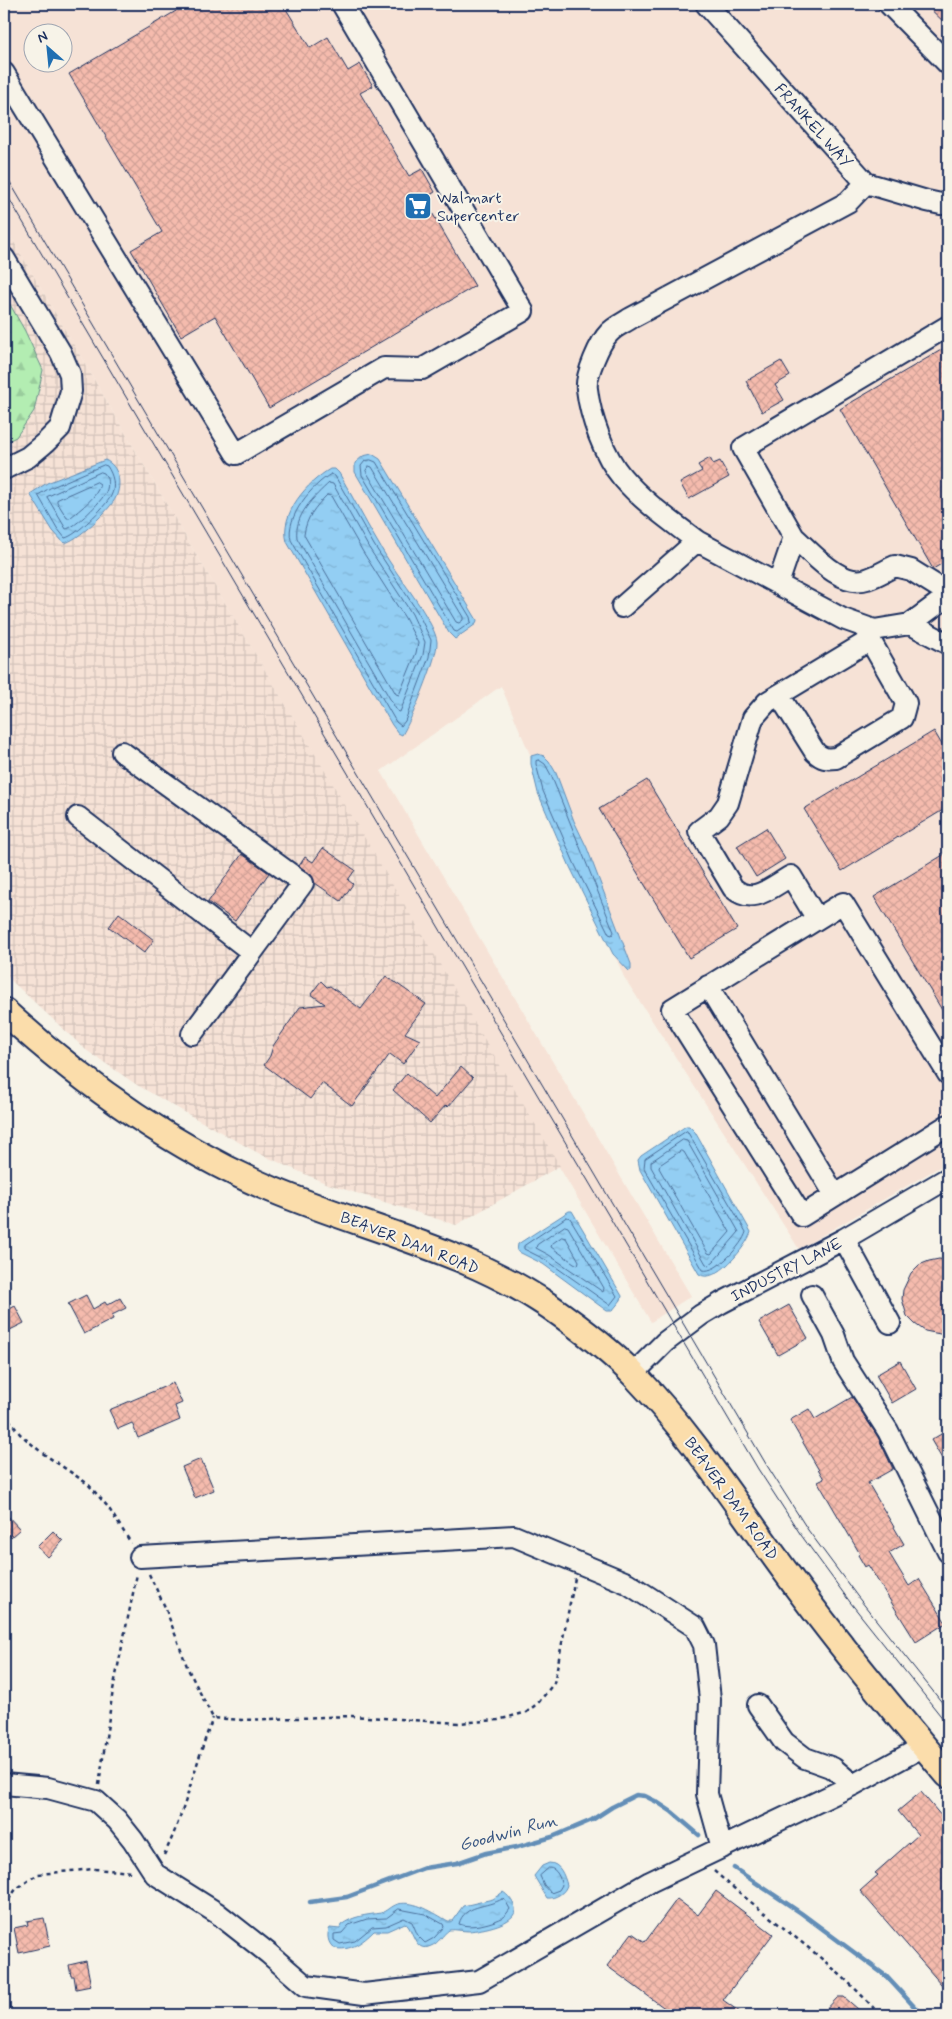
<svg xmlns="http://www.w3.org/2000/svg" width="952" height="2019" font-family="Mynerve,sans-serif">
<defs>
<pattern id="industrial-grid" width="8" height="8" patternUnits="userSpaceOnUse" patternTransform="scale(1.25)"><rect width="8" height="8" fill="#f6e2d6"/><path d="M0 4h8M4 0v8" fill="none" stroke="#d2c2ba"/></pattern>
<pattern id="forest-firs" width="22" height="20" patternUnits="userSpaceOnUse" patternTransform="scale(1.25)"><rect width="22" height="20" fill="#b3edb2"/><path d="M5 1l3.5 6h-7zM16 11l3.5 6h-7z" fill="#99cc9c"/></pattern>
<pattern id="water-ripples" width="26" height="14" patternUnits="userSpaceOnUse" patternTransform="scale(1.25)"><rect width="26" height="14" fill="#93cef3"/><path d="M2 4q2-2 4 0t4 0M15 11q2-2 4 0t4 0" fill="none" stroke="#7eb1d3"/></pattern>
<pattern id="building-cross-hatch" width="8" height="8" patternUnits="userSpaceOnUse" patternTransform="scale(1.25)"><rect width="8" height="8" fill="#f5bbad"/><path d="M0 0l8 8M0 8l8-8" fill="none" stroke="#d1a197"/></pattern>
</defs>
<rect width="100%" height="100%" fill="#f7f3e8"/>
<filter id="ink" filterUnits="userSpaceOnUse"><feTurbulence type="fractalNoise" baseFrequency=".02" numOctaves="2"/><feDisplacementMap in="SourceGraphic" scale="10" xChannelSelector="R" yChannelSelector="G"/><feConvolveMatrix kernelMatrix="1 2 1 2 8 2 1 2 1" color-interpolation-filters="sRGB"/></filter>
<g filter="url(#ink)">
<path fill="#f6e2d6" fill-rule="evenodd" d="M4 4H948V1162L799 1249 624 977 501 686 381 771 691 1296 651 1322 191 546 4 225ZM32 32H62V62H32Z"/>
<path fill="url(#industrial-grid)" d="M4 225 191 546 560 1166 456 1225 325 1183 260 1154 193 1117 137 1085 86 1050 4 974Z"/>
<path fill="url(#forest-firs)" stroke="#678e88" d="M4 294 25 331 43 370 34 411 16 437 4 443Z"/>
<path fill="url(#water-ripples)" stroke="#638eb7" d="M372 454 380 459 477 620 476 624 455 639 449 633 355 472V463L363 456Z
M105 460C119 466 122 484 116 497 111 509 76 542 64 543L53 531 30 494 47 483Z
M330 469H335L339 473C358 506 375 541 397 573 407 587 436 626 437 642 438 657 411 721 402 735L398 733 392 725 287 542C279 513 308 482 330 469Z
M538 754 544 756 549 761 556 773 574 821 587 848 631 964V970L629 971 613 954 570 867 538 793 531 764V756Z
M686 1126H689L695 1132 751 1232C747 1246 715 1286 699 1274L640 1170 638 1160 641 1156Z
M569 1211H572L622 1296 621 1300 612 1311H607L543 1264 517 1251 518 1244Z
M549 1863C560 1863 564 1875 567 1885 565 1893 555 1899 547 1898L534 1876 542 1866Z
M503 1892C508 1895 513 1901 515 1908 518 1924 480 1930 469 1931 462 1931 456 1929 449 1930 442 1935 439 1943 431 1946 414 1954 414 1929 405 1923L387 1931H374C363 1942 350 1952 334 1948 328 1944 326 1934 330 1928L340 1929 341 1925C353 1916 366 1915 381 1913 387 1912 391 1906 398 1904 415 1900 434 1913 448 1921H452L463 1906 493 1899Z"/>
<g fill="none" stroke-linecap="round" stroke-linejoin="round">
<path stroke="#4b6f9a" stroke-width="1" d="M371 460 376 462 470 617 471 622 457 632 454 631 362 475 361 466 365 461Z
M104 465 107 466C113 475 116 486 111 496 105 507 76 536 65 538L57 528 38 495 50 488Z
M369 466 372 467 463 617V620L459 623 456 622 366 471Z
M101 472 104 473C108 478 109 485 106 492 102 501 75 528 66 529L47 497Z
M331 474 335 476 374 545 417 611 431 640 429 657 405 721 401 726 396 722 291 540C285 517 312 485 331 474Z
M97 482 100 484C97 498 80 509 70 518H67L57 502V500Z
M329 483 333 484 369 548 412 614 425 642 423 655 400 712 397 711 297 538C294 515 314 497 329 483Z
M327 495 331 496 363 552 405 618 418 643 416 653 399 695 396 694 304 535C306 518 315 507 327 495Z
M539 760 545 764 551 775 614 932 612 935 609 934 575 865 543 791 536 764V761Z
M687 1131 746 1232C743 1244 716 1274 703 1270L644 1168 645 1159Z
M683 1140 687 1141 739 1232 714 1261 709 1265 706 1264 651 1167V1162Z
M681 1151 684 1152 730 1232 711 1254 708 1253 700 1240 659 1168 660 1165Z
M567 1217 570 1218 617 1296 610 1305 546 1260 524 1249V1246Z
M565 1226 568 1227 604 1288 603 1292 549 1255 536 1248 537 1245Z
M562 1237 566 1238 579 1261 578 1265 574 1263 551 1247 552 1244Z
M549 1868C557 1868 560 1878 562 1885L559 1890 551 1893 544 1885 540 1876Z
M502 1899 505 1900 510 1909 504 1917C493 1923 471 1929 459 1924 464 1904 487 1908 502 1899Z
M399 1909 425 1914 443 1924 444 1927 434 1938 425 1943 418 1936 412 1922 404 1918 386 1926 372 1927 355 1941 340 1944 334 1940V1934L342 1933 349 1925 367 1919 386 1918Z"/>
<path stroke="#638eb7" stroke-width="4.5" d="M734 1868 801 1913 886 1976 922 2015
M310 1902 347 1897 424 1868 457 1863 486 1853 517 1847 552 1837 592 1820 612 1807 636 1795 645 1796 657 1802 672 1812 699 1835"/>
</g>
<path fill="url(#building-cross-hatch)" stroke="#1b2f5e" d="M172 4H283L310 48 328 37 348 71 360 64 373 86 360 93 409 176 422 169 435 192 424 199 475 286 269 408 215 316 181 336 131 250 162 232 69 74 176 11Z
M925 4H948V26Z
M948 346V560L933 569 840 409Z
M781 361 790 376 775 385 784 400 762 412 746 381Z
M710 458 713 464 720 461 729 477 689 499 680 483 702 471 698 465Z
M934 731 948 755V807L842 871 804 809Z
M647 780 737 929 689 958 599 809Z
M766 828 785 859 756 877 737 846Z
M323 848 355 870 348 880 353 884 341 901 315 883 310 874 299 866 305 857 313 862Z
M948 852V1020L874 897Z
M242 854 269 873 235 921 208 902Z
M119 913 154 940 144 953 109 927Z
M386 976 426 1004 405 1033 420 1040 403 1064 390 1054 352 1106 322 1083 310 1099 264 1065 270 1056 273 1046 300 1007 325 1004 311 994 321 981 327 987 330 986 361 1009Z
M461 1067 473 1078 448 1107 446 1105 430 1123 393 1090 407 1073 435 1098Z
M939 1259 948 1260V1333L940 1334 925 1331 915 1324 907 1316 902 1299 903 1290 911 1273 919 1265 929 1261Z
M86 1295 93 1309 105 1302 107 1305 120 1298 126 1308 112 1315 113 1319 84 1334 68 1304Z
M789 1305 808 1338 778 1355 759 1322Z
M15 1306 24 1323 4 1333V1312Z
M900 1361 916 1389 892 1403 876 1375Z
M173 1383 182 1403 175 1406 180 1420 138 1438 132 1423 118 1429 109 1410Z
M852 1397 878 1437 893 1469 868 1483 904 1544 889 1553 909 1586 919 1579 946 1623 916 1642 868 1565 865 1567 858 1555 860 1554 818 1482 824 1479 790 1420 809 1409 815 1419Z
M948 1430V1469L931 1440Z
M201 1459 214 1490 195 1498 182 1467Z
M4 1512 20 1529 11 1537 4 1530Z
M53 1531 63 1541 48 1557 37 1547Z
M921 1792 948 1824V1992L860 1891 878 1875 875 1873 918 1835 898 1811Z
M716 1891 773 1934 723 2000 744 2015H674L607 1966 632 1933 645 1942 677 1899 698 1915Z
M44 1918 50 1946 19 1953 14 1928 28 1925 27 1921Z
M86 1961 91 1986 76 1989 74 1976H71L69 1965Z
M838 1997H844L865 2015H821Z"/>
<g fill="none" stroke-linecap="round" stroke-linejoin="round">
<g stroke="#1b2f5e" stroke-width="24">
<path id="minor" d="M706 4 866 183 927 201 941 204 948 203
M889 4 948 64
M4 73 236 454 384 368 422 369 523 311 342 4
M4 258 61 353 70 374 71 391 60 428 46 442 28 457 4 469
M794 537C812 553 841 588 867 579 877 576 886 570 895 566L911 570 948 593
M697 541C671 521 643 502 622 477 604 456 590 416 587 389 585 376 600 342 609 333 614 327 624 323 631 318L848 202 866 183
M778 584 794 537 743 448 948 326
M622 607 697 541 843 619 874 630 910 624 948 596
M910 624 948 644
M779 695 815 752C822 759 827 759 836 758L902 718 906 703 870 640
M122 752 303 883 192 1034
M78 817 252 952
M817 919 791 876C771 887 753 906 733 888L699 831 719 816 728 803 753 718 767 702 870 640 874 630
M708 986 835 1195
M948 1074 843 903 672 1009 802 1216 948 1125
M844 1239 890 1323
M812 1295 834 1335 843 1361 888 1431 948 1552
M633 1374 665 1342 701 1315 721 1303 844 1239 948 1178
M140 1557 514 1536 627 1583 695 1627 704 1645 710 1699 707 1794 722 1848
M758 1705 784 1742 805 1758 833 1768 853 1785
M4 1784 48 1788 96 1801 117 1820 133 1840 155 1874 217 1913 268 1953 306 1986 364 1994 479 1981 650 1882 853 1785 924 1746"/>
</g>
<g stroke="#1b2f5e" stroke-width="29">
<path id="major" d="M4 1011C84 1084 173 1148 273 1190 366 1229 465 1249 549 1306 579 1327 610 1350 636 1377 694 1437 738 1508 788 1575 838 1644 893 1710 948 1775"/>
</g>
<path stroke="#1b2f5e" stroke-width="2.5" stroke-dasharray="4 4" stroke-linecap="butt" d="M4 1413 20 1434 41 1452 88 1484 108 1507 131 1543
M149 1574 165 1607 188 1669 213 1718 242 1720 352 1716 458 1723 498 1720 527 1712 539 1702 554 1683 575 1578
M99 1785 113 1690 137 1574
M164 1855C186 1811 195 1763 213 1718
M714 1871C769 1920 831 1959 880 2015
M4 1906 16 1889 38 1874 94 1869 133 1872"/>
<use href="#minor" stroke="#f7f3e8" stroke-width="20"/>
<use href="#major" stroke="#fbddab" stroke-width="25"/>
<path stroke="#1b2f5e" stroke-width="1" d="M4 172 766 1464 808 1530 857 1596 948 1710
M4 190 758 1469 801 1535 850 1602 948 1725"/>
</g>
</g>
<defs>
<g id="supermarket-square" transform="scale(1.4375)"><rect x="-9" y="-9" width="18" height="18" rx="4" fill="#1f6fb2" stroke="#f7f3e8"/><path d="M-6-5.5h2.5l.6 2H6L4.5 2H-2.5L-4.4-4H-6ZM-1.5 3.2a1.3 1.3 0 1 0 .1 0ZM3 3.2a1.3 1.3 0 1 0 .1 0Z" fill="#fff"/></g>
</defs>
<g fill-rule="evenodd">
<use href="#supermarket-square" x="418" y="206"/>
</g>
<g text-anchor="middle" stroke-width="4" stroke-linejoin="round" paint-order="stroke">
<g font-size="16" fill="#1b2f5e" stroke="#f7f3e8">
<text transform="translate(814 125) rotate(48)" y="6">FRANKEL WAY</text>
<text transform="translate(410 1242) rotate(21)" y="6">BEAVER DAM ROAD</text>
<text transform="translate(786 1269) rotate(-27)" y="6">INDUSTRY LANE</text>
<text transform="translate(732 1498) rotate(54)" y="6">BEAVER DAM ROAD</text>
</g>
<g font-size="16" fill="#1b2f5e" stroke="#f7f3e8" text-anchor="start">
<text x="437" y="203">Walmart<tspan x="437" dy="18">Supercenter</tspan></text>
</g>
<g font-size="18" font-style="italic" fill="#395783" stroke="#f7f3e8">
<text transform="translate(508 1832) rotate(-15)" y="6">Goodwin Run</text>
</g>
</g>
<rect width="952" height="2019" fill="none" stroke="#f7f3e8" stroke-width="20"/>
<rect x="10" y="10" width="932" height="1999" fill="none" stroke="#1b2f5e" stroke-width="2" filter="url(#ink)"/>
<g transform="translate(48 48) rotate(333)"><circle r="24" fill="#f7f3e8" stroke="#9fa5b1"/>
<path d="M0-4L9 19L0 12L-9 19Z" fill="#1f6fb2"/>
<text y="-8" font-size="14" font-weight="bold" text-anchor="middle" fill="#1b2f5e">N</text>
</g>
</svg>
